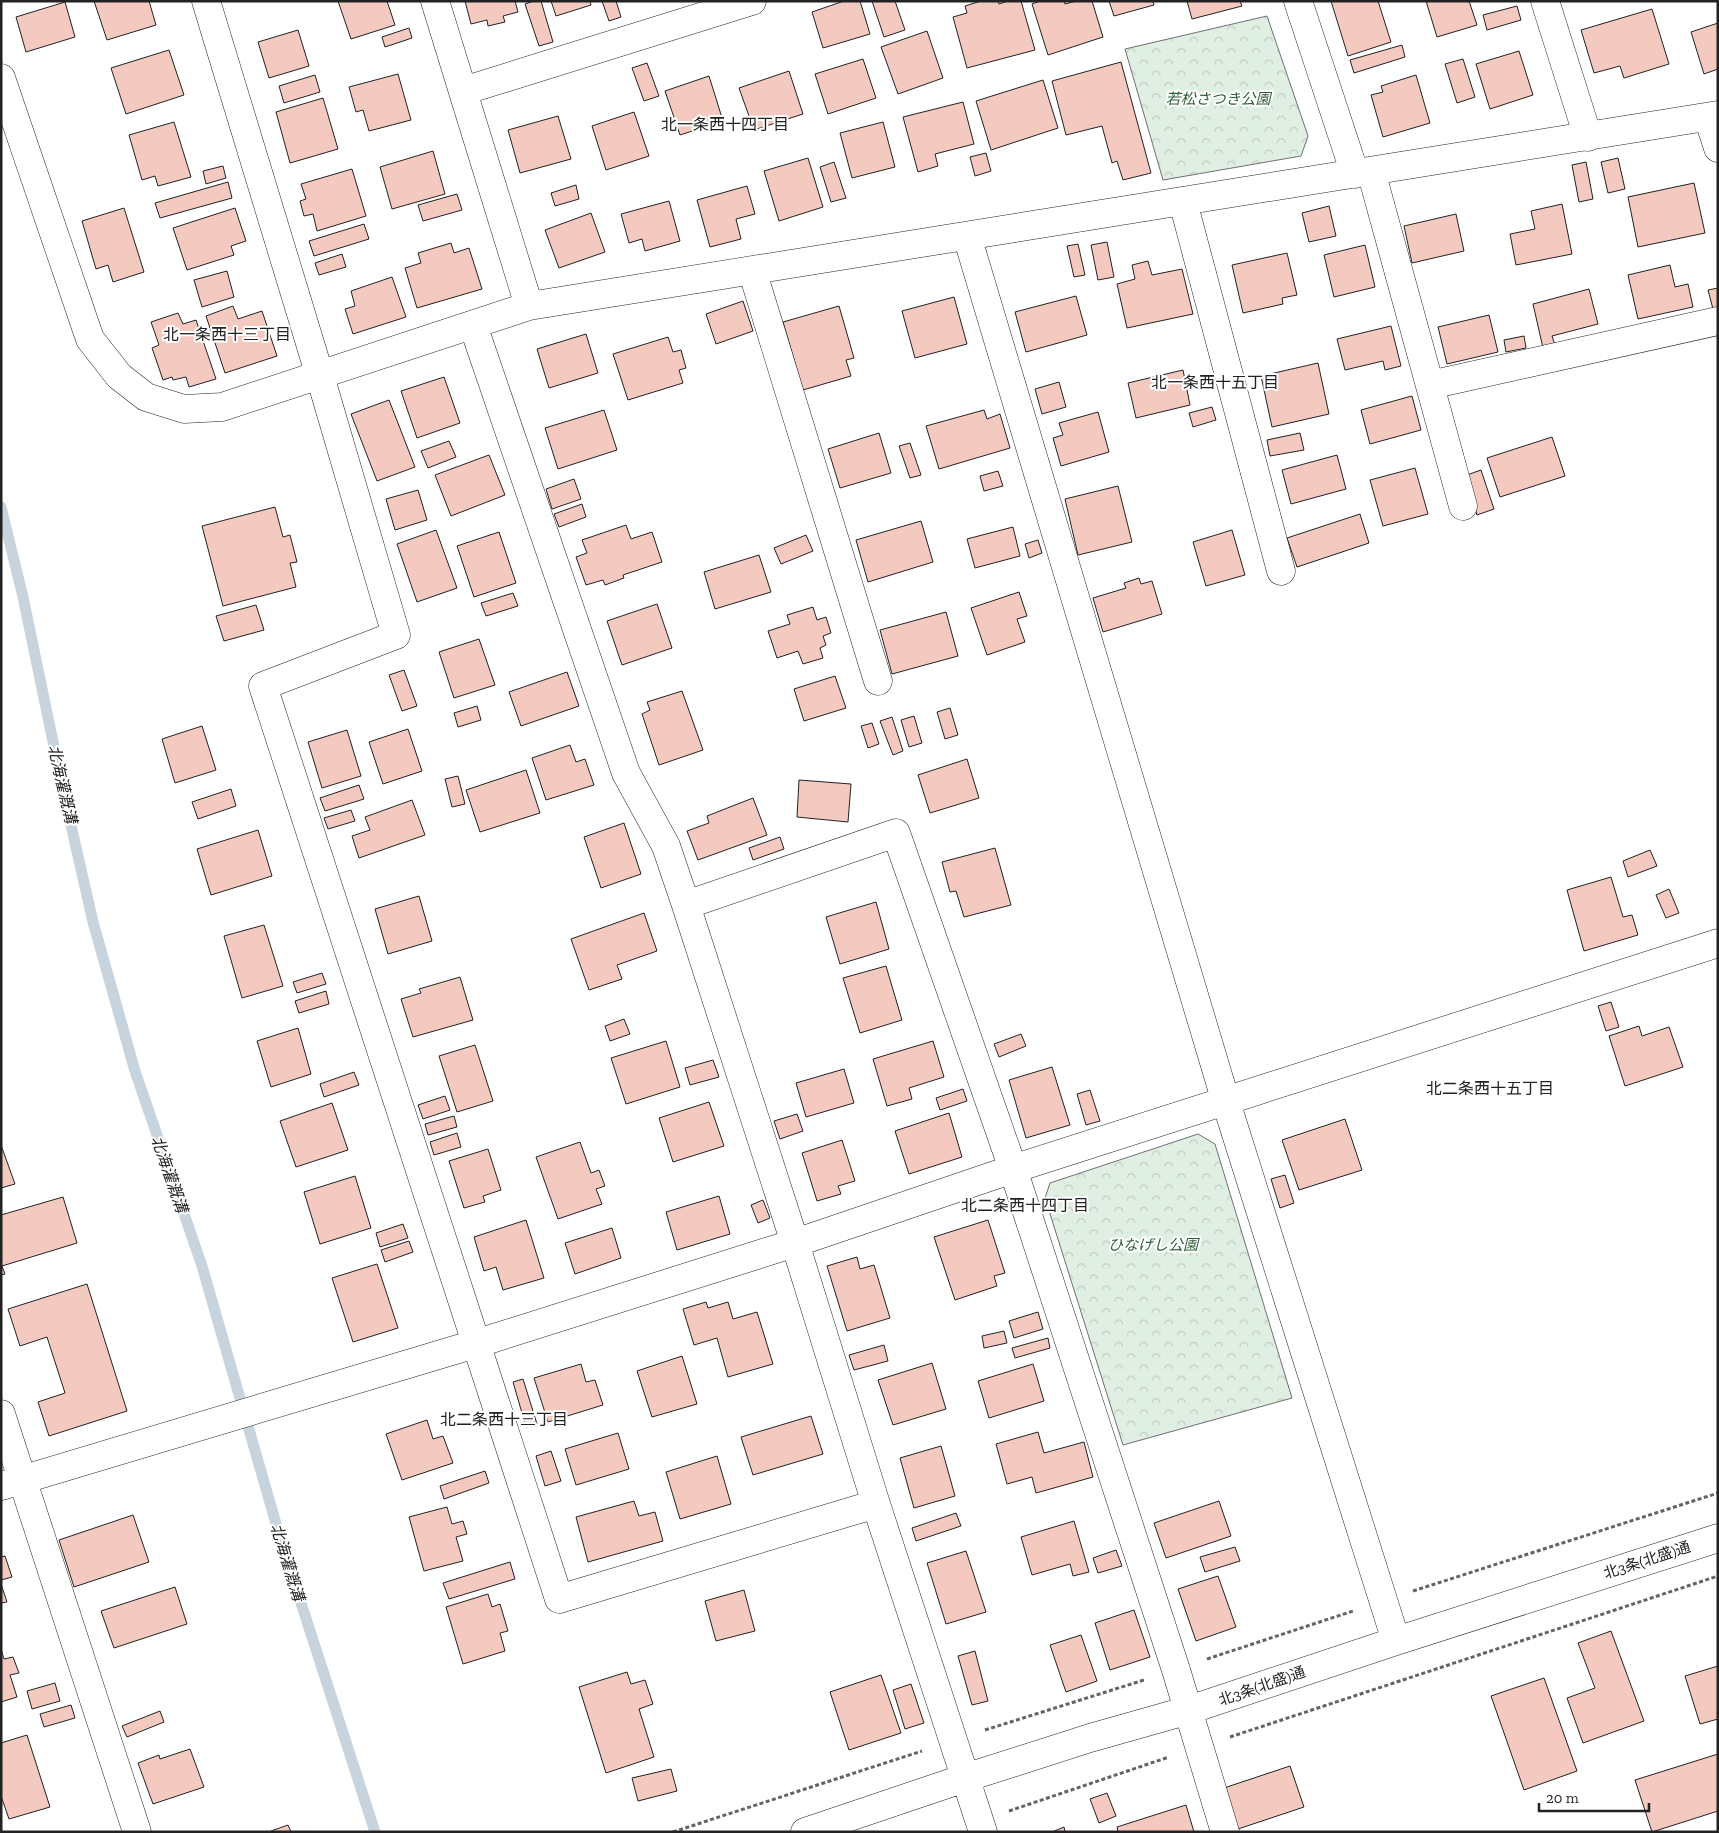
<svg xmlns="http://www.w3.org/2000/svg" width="1719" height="1833" font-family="'Zilla Slab','Noto Sans JP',serif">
<defs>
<pattern id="park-crowns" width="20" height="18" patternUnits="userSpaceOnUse" patternTransform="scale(1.25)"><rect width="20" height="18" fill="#e0efe3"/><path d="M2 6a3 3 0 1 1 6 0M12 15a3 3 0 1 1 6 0" fill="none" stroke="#c0cdc2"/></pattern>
</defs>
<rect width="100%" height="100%" fill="#fff"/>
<path fill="url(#park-crowns)" stroke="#6f6f6f" d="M1267 16 1308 136 1301 156 1163 180 1125 49Z
M1198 1134 1215 1144 1292 1398 1123 1445 1045 1198 1050 1183Z"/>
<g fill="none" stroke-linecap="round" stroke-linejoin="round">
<path stroke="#c7d3dd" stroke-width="11" d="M1 507 23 597 63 790 93 922 135 1071 202 1266 281 1541 375 1832"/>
</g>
<path fill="#f3c9c0" stroke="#222" d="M94 1H149L156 25 107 40Z
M338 1H387L395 25 351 39Z
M465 1H515L518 12 503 16 505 22 488 26 487 20 471 24Z
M534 1H541L553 42 539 46 525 4Z
M551 1H590L591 5 556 16Z
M602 1H616L621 17 609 21Z
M844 1H860L870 34 823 48 812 12Z
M872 1H895L905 30 884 37Z
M981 1H998L999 4 1008 1H1021L1035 50 967 68 953 17 967 13 965 6Z
M1040 1H1064L1065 4 1076 1H1092L1103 37 1048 55 1032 4Z
M1109 1H1153L1154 5 1114 16Z
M1187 1H1240L1242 6 1192 19Z
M1331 1H1378L1391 42 1348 56Z
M1426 1H1469L1477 25 1437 37Z
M65 2 75 37 26 52 16 17Z
M1517 6 1521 20 1487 30 1483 15Z
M1652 9 1669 64 1624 78 1620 66 1594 73 1581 30Z
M1718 23V69L1704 74 1691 32Z
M409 28 412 38 385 47 382 37Z
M298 30 309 66 269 78 258 42Z
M927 31 943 78 898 94 881 47Z
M1402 45 1405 57 1354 73 1350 60Z
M169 50 184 95 126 114 111 68Z
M1519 51 1533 95 1490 109 1476 64Z
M863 59 876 98 828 114 815 74Z
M1463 59 1475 97 1457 103 1445 64Z
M1121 62 1151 173 1123 180 1117 161 1112 163 1102 126 1066 135 1052 81Z
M647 63 659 96 644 101 632 68Z
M789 71 803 114 754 130 739 88Z
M398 74 411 120 369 131 363 110 356 112 349 87Z
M315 75 320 92 284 103 279 86Z
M1416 75 1430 123 1383 137 1371 95 1383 92 1381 86Z
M709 76 723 121 680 135 665 91Z
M1043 80 1058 128 991 150 976 101Z
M323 98 338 149 290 163 276 112Z
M963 102 974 144 935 154 938 166 918 172 903 117Z
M634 112 649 156 606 170 592 126Z
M558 116 571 159 520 173 508 130Z
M174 122 191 177 158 186 155 176 142 180 129 135Z
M883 122 895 167 852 178 840 133Z
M433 151 445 194 392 209 380 167Z
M986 153 991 171 975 176 970 157Z
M808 158 823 207 779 221 764 171Z
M1618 158 1625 189 1608 193 1601 162Z
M834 162 846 198 831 202 820 167Z
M1586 162 1593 199 1579 202 1572 165Z
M223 166 226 178 206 184 203 171Z
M352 169 366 216 317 231 313 214 304 216 300 201 306 199 301 184Z
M228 182 232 198 160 218 155 203Z
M1694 183 1705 233 1638 247 1628 197Z
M576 185 579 199 555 206 551 193Z
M747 186 755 214 736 219 741 239 710 247 697 200Z
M457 194 462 210 423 221 418 205Z
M669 201 680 241 645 251 642 239 629 243 621 214Z
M1562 204 1572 254 1516 265 1510 234 1535 229 1531 211Z
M1329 206 1336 236 1309 242 1302 213Z
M124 208 144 272 113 282 108 265 96 269 82 221Z
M235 208 246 241 231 246 234 255 187 270 173 228Z
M591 213 605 252 559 268 545 230Z
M1456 214 1464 251 1412 263 1404 226Z
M364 224 369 239 314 256 309 241Z
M1107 242 1114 277 1098 280 1091 245Z
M451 243 454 253 469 248 482 289 417 308 405 268 421 263 418 253Z
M1078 244 1085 275 1074 277 1067 246Z
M1365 245 1375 287 1334 297 1324 255Z
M1287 253 1297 295 1282 298 1283 304 1243 313 1232 265Z
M342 254 346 267 319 275 315 263Z
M1148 261 1152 275 1182 269 1193 314 1127 328 1117 284 1135 279 1132 265Z
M1670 265 1675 287 1688 284 1693 307 1638 319 1628 275Z
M227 271 234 297 202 307 194 280Z
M392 277 406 317 353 334 345 309 355 306 351 291Z
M1718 288V308L1713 309 1708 290Z
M1589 289 1598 324 1552 336 1555 345 1543 348 1533 304Z
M1076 296 1087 335 1026 352 1015 312Z
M954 297 967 344 915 358 902 311Z
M743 301 753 331 716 344 706 314Z
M233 306 238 319 262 311 277 356 225 373 206 316Z
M839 306 854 358 846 360 851 376 803 390 783 322Z
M178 313 183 324 196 320 216 379 189 387 186 377 173 380 172 377 163 380 152 348 159 345 151 322Z
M1489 315 1498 352 1447 364 1438 327Z
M1391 326 1401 366 1385 370 1383 361 1345 370 1337 339Z
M586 334 598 373 549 388 537 349Z
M1524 336 1526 348 1506 352 1504 340Z
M668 337 673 352 681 350 686 368 679 370 683 383 628 400 613 354Z
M1318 363 1329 414 1272 427 1261 376Z
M1183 370 1190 405 1136 418 1128 383Z
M444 377 460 423 417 438 401 391Z
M1059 382 1066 407 1042 414 1035 389Z
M1412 396 1421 430 1370 444 1361 410Z
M389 400 415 467 377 481 351 414Z
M1212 407 1216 420 1193 427 1189 413Z
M604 410 617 450 558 469 545 428Z
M984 410 987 419 1000 414 1010 448 939 469 926 426Z
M1098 412 1109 452 1061 466 1053 438 1063 435 1059 423Z
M879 433 891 473 840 488 828 449Z
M1300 433 1304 450 1270 456 1267 440Z
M1552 437 1565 476 1500 497 1487 458Z
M449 441 456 457 428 468 421 451Z
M910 443 921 475 910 478 899 446Z
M489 455 505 495 451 516 435 475Z
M1337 455 1346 489 1291 504 1282 470Z
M1415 468 1428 514 1383 526 1370 480Z
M1481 470 1494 509 1477 515 1464 476Z
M998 471 1003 486 984 491 980 476Z
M574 479 581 499 552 509 546 489Z
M1118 486 1132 542 1078 555 1065 499Z
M418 490 427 520 395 530 386 499Z
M582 504 586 517 559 527 554 514Z
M275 507 283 537 290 535 297 562 290 563 296 587 223 606 202 526Z
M1360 514 1369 543 1297 567 1287 538Z
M921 521 933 562 868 582 856 540Z
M626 525 631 539 652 532 662 562 623 575 624 578 605 585 603 580 586 585 576 557 587 553 582 540Z
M1013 527 1020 556 975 568 967 539Z
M436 530 457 588 417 602 397 544Z
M1232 530 1245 575 1206 586 1193 542Z
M499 532 516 583 474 597 457 546Z
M806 535 813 551 781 564 774 548Z
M1038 540 1042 553 1029 558 1025 544Z
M759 555 771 592 715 609 704 572Z
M1139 578 1141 584 1152 581 1162 614 1103 632 1093 598 1126 588 1124 583Z
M1019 592 1027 616 1017 619 1025 642 987 655 971 608Z
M513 593 518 606 486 616 481 603Z
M657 604 672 648 622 665 607 621Z
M256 605 264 630 224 641 216 616Z
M813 607 817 620 826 617 831 633 823 636 826 645 820 648 823 658 803 664 798 651 777 658 768 631 790 624 787 615Z
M946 612 958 656 892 674 880 630Z
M479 639 495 685 454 698 439 652Z
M404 670 417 706 402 711 389 675Z
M567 672 579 706 521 726 509 692Z
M835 676 846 708 804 721 794 689Z
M682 691 703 750 659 765 642 714 650 710 647 702Z
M477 706 481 720 458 727 454 713Z
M950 708 958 735 945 739 937 712Z
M914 716 922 743 909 747 901 720Z
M892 717 903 751 893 755 880 721Z
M872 723 879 744 868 748 861 726Z
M202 726 216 770 175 783 162 739Z
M408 729 422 771 383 784 369 742Z
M347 730 361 776 322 788 308 742Z
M570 745 576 762 585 759 594 785 546 800 532 758Z
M967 759 979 798 930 813 918 775Z
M526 770 540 813 480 832 466 790Z
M458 776 465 804 452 807 445 779Z
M799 780 851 784 848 822 797 817Z
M359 785 364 799 325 811 320 798Z
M231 789 236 806 198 819 192 802Z
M753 798 767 835 698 860 687 831 709 823 707 816Z
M412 800 425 835 359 858 352 836 370 830 365 817Z
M351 810 355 821 328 829 324 818Z
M624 823 641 874 601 888 584 837Z
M258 830 272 876 211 895 197 849Z
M780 837 784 849 753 860 749 848Z
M995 848 1011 905 964 917 956 891 950 892 942 862Z
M1650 850 1657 866 1628 877 1623 861Z
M1611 877 1623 917 1632 915 1638 935 1584 951 1567 890Z
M1669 889 1679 913 1666 918 1656 895Z
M419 896 432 941 388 954 375 909Z
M876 902 889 949 840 964 826 917Z
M644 913 657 951 617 965 622 979 589 990 571 939Z
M264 925 283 986 242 998 224 936Z
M886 966 902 1020 860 1033 843 978Z
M322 973 326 984 297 993 293 982Z
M460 977 473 1020 413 1037 401 999 421 993 419 989Z
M326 991 329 1004 299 1013 295 1001Z
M1611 1002 1619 1027 1606 1031 1598 1006Z
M624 1019 630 1034 610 1041 605 1026Z
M1639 1026 1642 1036 1669 1027 1683 1067 1625 1086 1609 1036Z
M298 1028 311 1074 271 1087 257 1041Z
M1021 1034 1026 1046 999 1057 994 1044Z
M666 1041 680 1087 626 1104 611 1058Z
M933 1041 944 1077 909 1088 912 1099 887 1106 873 1059Z
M475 1045 493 1101 457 1112 439 1056Z
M713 1060 719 1077 690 1085 685 1068Z
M1052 1067 1070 1125 1026 1138 1009 1080Z
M844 1069 854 1103 806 1117 796 1083Z
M354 1072 359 1085 324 1097 320 1084Z
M963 1089 967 1101 940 1110 936 1098Z
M1090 1090 1100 1121 1086 1125 1077 1094Z
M445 1096 450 1110 423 1119 418 1105Z
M709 1102 724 1146 673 1162 659 1118Z
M332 1103 348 1150 296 1167 280 1121Z
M949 1113 962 1157 909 1174 895 1131Z
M797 1114 803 1131 780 1139 774 1121Z
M454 1116 457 1127 428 1135 425 1124Z
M1345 1119 1362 1170 1299 1190 1282 1140Z
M457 1133 461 1147 434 1155 430 1142Z
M842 1140 855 1181 838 1186 841 1194 817 1201 802 1153Z
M580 1142 591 1173 599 1170 605 1186 596 1189 602 1204 558 1219 536 1157Z
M1 1145 15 1184 1 1188Z
M488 1149 501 1190 483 1196 485 1202 464 1208 449 1161Z
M1285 1175 1294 1203 1280 1208 1271 1179Z
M355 1176 371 1228 320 1244 304 1192Z
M719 1196 730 1234 677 1250 666 1212Z
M63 1197 77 1243 2 1266 5 1274 1 1275V1215Z
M763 1200 770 1218 758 1223 751 1205Z
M526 1220 544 1278 503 1290 496 1267 484 1271 474 1237Z
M988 1220 1005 1273 994 1276 997 1286 955 1300 934 1237Z
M403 1224 408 1238 380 1247 376 1233Z
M612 1228 621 1258 575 1274 565 1243Z
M409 1241 413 1252 385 1262 381 1250Z
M857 1257 860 1269 874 1265 890 1318 847 1331 827 1266Z
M377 1264 398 1328 353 1342 332 1278Z
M87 1284 127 1411 49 1436 38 1402 65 1393 47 1337 20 1346 8 1309Z
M706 1302 708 1308 728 1302 733 1319 757 1312 773 1364 728 1377 717 1338 694 1345 683 1309Z
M1038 1312 1043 1329 1014 1338 1009 1321Z
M1004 1331 1007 1343 984 1348 982 1336Z
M1048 1338 1050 1348 1015 1358 1012 1348Z
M884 1345 888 1361 854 1370 849 1355Z
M682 1356 697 1404 652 1417 637 1371Z
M932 1363 946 1409 893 1425 878 1380Z
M581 1364 586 1382 595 1380 603 1405 548 1422 534 1378Z
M1033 1364 1044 1401 989 1418 978 1381Z
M523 1379 537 1424 526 1427 513 1382Z
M811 1416 823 1454 753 1475 741 1437Z
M427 1420 433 1439 443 1436 453 1463 402 1480 386 1434Z
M1038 1432 1044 1453 1084 1442 1093 1477 1036 1493 1032 1477 1007 1484 996 1444Z
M618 1433 629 1469 576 1485 565 1449Z
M941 1446 955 1496 914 1508 900 1458Z
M551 1451 561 1481 545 1486 536 1456Z
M717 1456 731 1504 680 1519 666 1472Z
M485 1471 489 1483 444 1499 440 1486Z
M634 1501 639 1516 655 1512 663 1541 588 1562 576 1517Z
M1219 1501 1231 1536 1166 1558 1154 1523Z
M447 1507 452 1524 463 1521 467 1534 456 1537 463 1561 424 1571 409 1517Z
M956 1513 961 1526 916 1541 912 1528Z
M133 1515 149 1562 74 1587 59 1540Z
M1074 1521 1089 1572 1073 1576 1070 1564 1032 1575 1021 1537Z
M1235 1547 1240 1561 1205 1572 1200 1557Z
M1116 1550 1122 1566 1098 1573 1093 1558Z
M966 1551 986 1612 946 1624 927 1563Z
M5 1556 12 1577 1 1580V1557Z
M510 1562 515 1579 449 1599 443 1583Z
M1218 1576 1236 1627 1196 1641 1178 1589Z
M1 1584 7 1602 1 1603Z
M175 1587 187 1624 114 1648 101 1611Z
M744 1590 755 1631 716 1641 705 1601Z
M488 1594 492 1607 500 1604 508 1631 500 1633 505 1651 463 1664 446 1607Z
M1134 1610 1150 1657 1110 1670 1095 1623Z
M1611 1631 1644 1721 1583 1743 1567 1698 1595 1688 1578 1643Z
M1081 1635 1097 1681 1066 1692 1050 1645Z
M1 1649 4 1659 13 1657 19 1673 10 1675 17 1697 1 1702Z
M975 1651 988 1701 972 1705 958 1656Z
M1718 1666V1719L1700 1724 1685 1676Z
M627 1672 631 1684 645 1680 653 1704 639 1709 654 1757 606 1773 579 1687Z
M881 1675 901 1733 849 1750 830 1692Z
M1544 1678 1577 1771 1524 1790 1491 1696Z
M55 1683 60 1701 32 1709 27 1691Z
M911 1684 924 1723 905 1729 893 1690Z
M71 1705 75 1718 44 1727 40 1714Z
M160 1711 164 1722 127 1737 122 1726Z
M27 1735 50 1807 9 1819 1 1796V1743Z
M190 1749 204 1787 153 1804 138 1763 159 1755 160 1759Z
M1718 1754V1811L1652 1832 1635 1780Z
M1290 1766 1304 1807 1238 1829 1224 1788Z
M671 1769 677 1791 638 1801 632 1778Z
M1107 1793 1116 1816 1099 1823 1090 1799Z
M1186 1805 1194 1832H1118L1117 1827Z
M288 1825 291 1832H271V1831Z
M1064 1827 1065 1832H1052Z"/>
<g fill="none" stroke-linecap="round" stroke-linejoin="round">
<g stroke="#222" stroke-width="29">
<path id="minor" d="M206 1 320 376 396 635 263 686 559 1599 876 1504
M435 1 529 306
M1298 1 1355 174
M1545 1 1588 137
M1 78 90 339 119 376 146 397 184 409 222 407 529 306 1718 115
M463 91 752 1
M1708 117 1718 148
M1371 171 1463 506
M1183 202 1281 571
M967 236 1226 1102 1396 1641
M752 270 878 681
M473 325 626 773 666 846 686 905 795 1243 876 1504 983 1832
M1430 385 1718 321
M686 905 896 833 1013 1169 1176 1670 1225 1832
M1 1414 137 1832
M1 1486 475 1344 795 1243 1013 1169 1718 943
M805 1832 965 1778 1090 1738 1189 1710 1396 1641 1718 1538"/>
</g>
<path stroke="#646464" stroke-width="3" stroke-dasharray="4 2.5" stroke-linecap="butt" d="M1413 1591 1718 1493
M1207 1659 1353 1611
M985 1730 1144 1680
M1230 1737 1718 1576
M1009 1811 1169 1757
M673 1832 922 1751"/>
<use href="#minor" stroke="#fff" stroke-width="28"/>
</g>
<g text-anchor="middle" stroke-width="4" stroke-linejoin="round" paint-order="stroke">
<g font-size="15" font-style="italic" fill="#2f5e38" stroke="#fff">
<text x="1218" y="104">若松さつき公園</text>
<text x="1153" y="1250">ひなげし公園</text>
</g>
<g font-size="15" fill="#222" stroke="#fff">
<text transform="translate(1647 1560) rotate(-18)" y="5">北3条(北盛)通</text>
<text transform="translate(1262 1686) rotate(-19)" y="5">北3条(北盛)通</text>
</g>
<g font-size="16" fill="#222" stroke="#fff">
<text x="725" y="130">北一条西十四丁目</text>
<text x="227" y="340">北一条西十三丁目</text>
<text x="1215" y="388">北一条西十五丁目</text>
<text x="1490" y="1094">北二条西十五丁目</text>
<text x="1025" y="1211">北二条西十四丁目</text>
<text x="504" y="1425">北二条西十三丁目</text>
</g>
<g font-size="16" font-style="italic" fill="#222" stroke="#fff">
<text transform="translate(63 784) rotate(77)" y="6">北海灌漑溝</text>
<text transform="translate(170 1174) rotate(71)" y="6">北海灌漑溝</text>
<text transform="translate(288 1562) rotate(73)" y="6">北海灌漑溝</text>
</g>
</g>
<rect width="1719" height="1833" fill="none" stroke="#222222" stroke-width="5"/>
<path d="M1539 1803v8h110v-8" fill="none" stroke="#222222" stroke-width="2.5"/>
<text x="1546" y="1803" font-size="15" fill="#222222" stroke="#ffffff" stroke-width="4" paint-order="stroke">20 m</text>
</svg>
